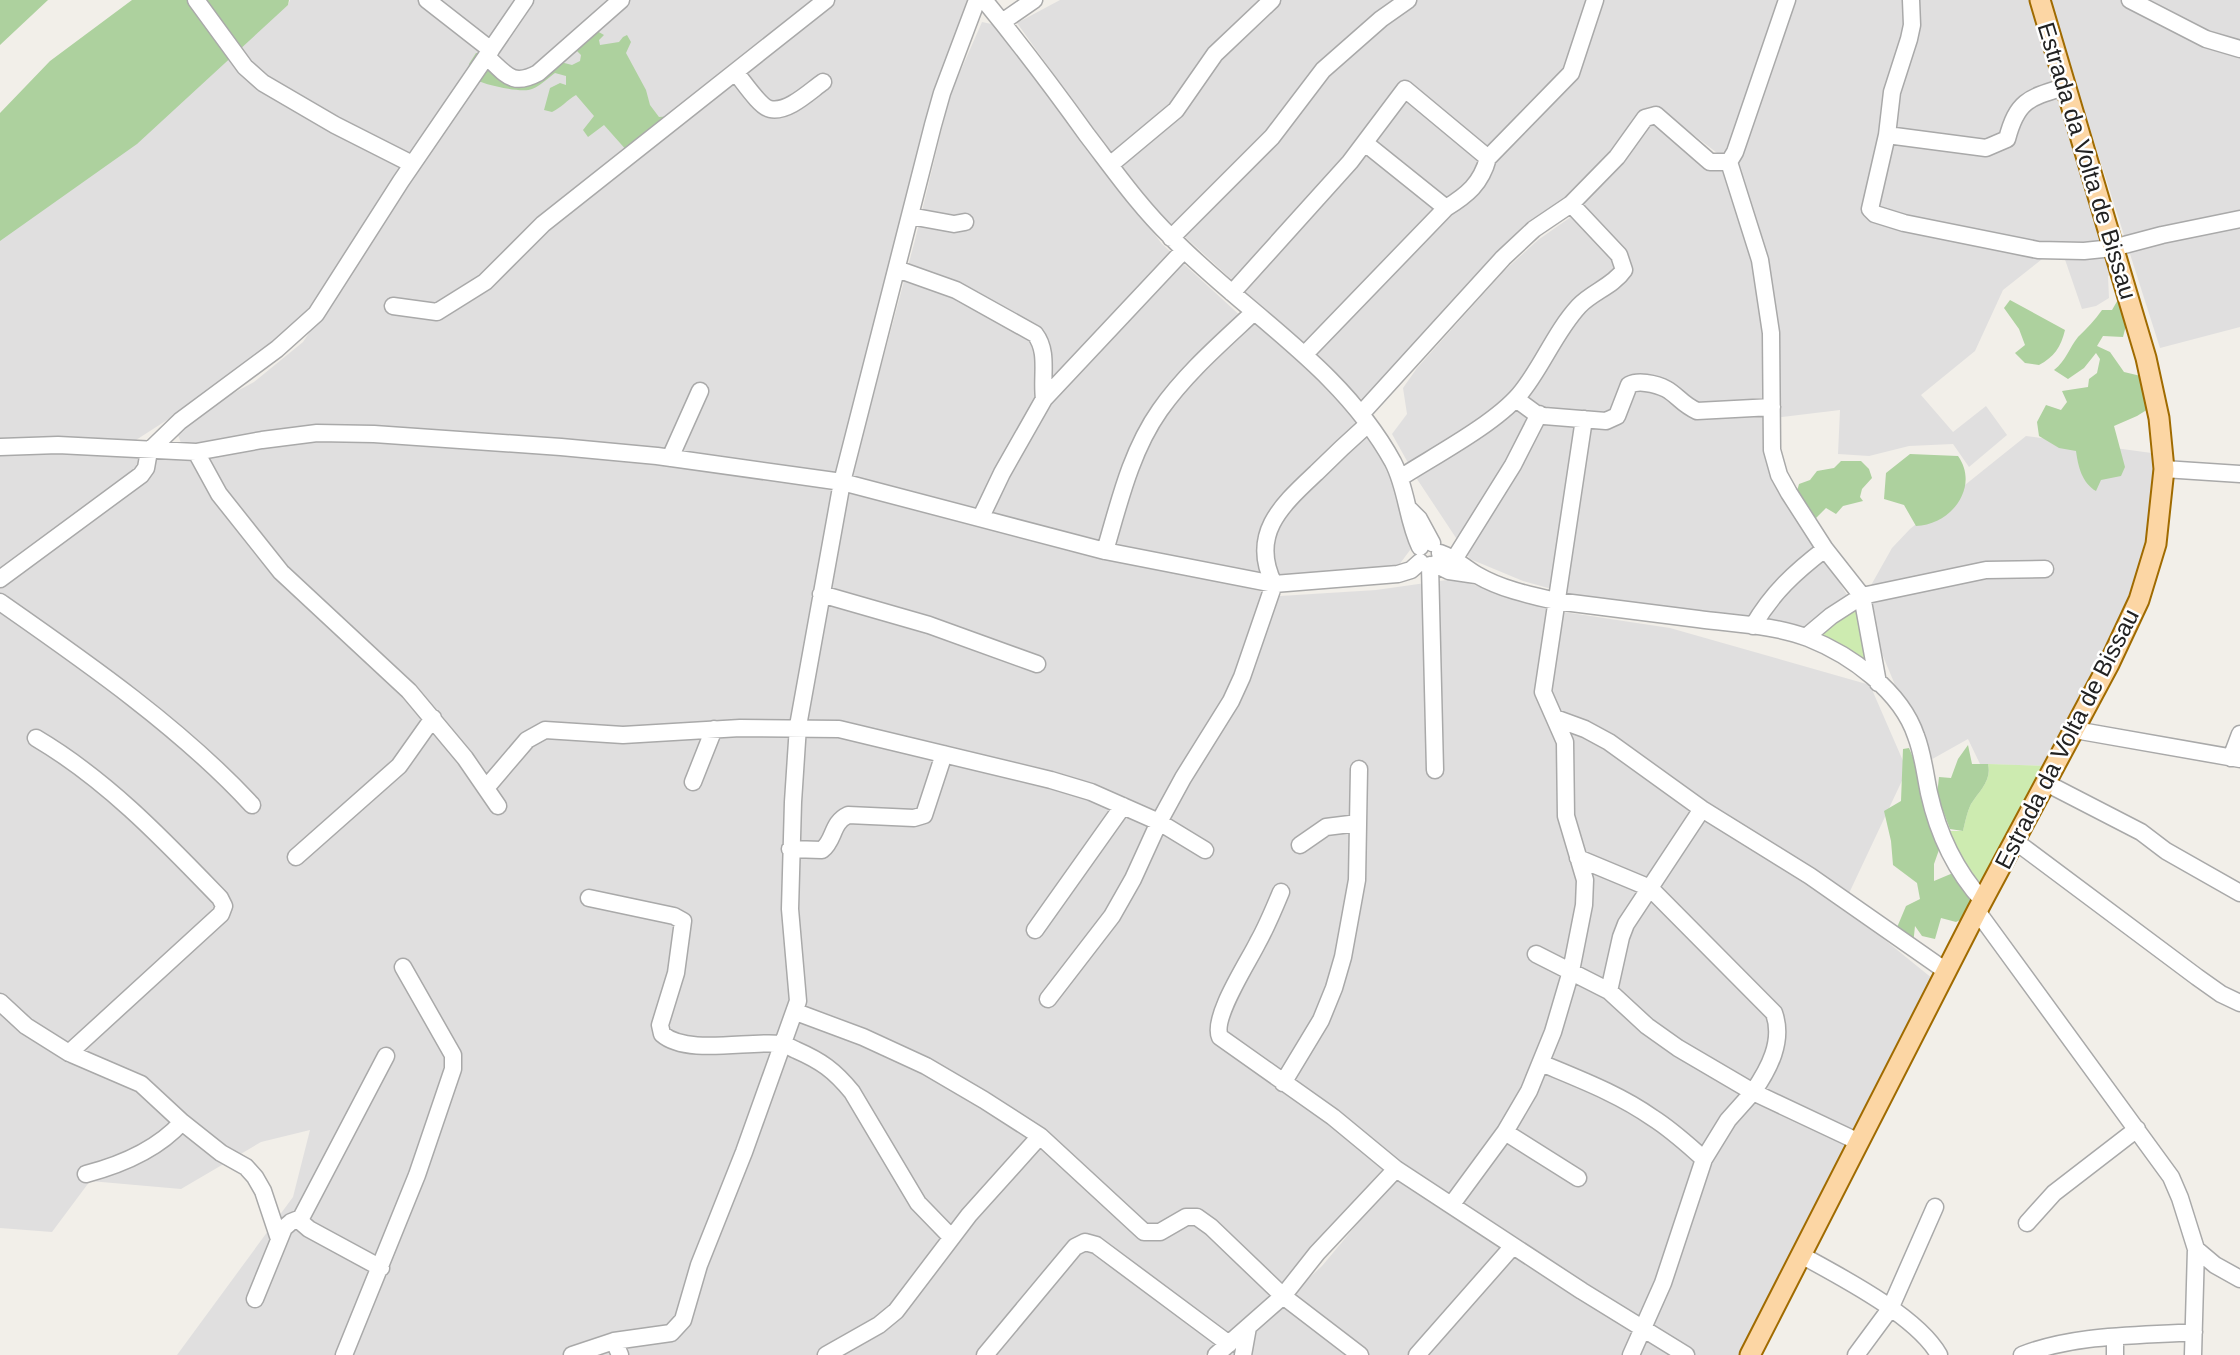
<svg xmlns="http://www.w3.org/2000/svg" width="2240" height="1355" font-family="Helvetica,sans-serif">
<rect width="100%" height="100%" fill="#f2efe9"/>
<path fill="#e0dfdf" d="M290 0H517L315 303 268 355 136 440 78 442 0 439V238L288 5Z
M532 0H967L970 13 843 475 598 444 464 432 183 448 174 425 254 382 303 342 414 177 471 87Z
M1060 0H1786L1739 128 1721 156 1656 106 1648 107 1594 178 1529 234 1369 406 1158 212 1083 115 1017 23Z
M1796 0H2035L2117 268 2108 276 2109 298 2096 306 2082 309 2060 245 2003 290 1975 351 1921 395 1953 432 1986 406 2007 435 1969 467 1953 444 1909 446 1869 456 1838 454 1840 410 1766 419 1802 520 1847 595 1796 632 1566 593 1523 581 1470 559 1417 479 1392 434 1407 414 1403 388 1417 368 1504 271 1538 240 1575 214 1648 120 1714 165 1729 159Z
M2049 0H2240V327L2160 348Z
M982 22 1001 26 1084 142 1162 244 1244 319 1141 437 1098 543 1003 516 851 479 915 240 950 95Z
M1255 316 1350 411 1393 468 1413 546 1396 569 1295 578 1158 557 1108 546 1147 440 1178 395Z
M2026 436 2159 454 2154 559 2050 766 1980 764 1968 739 1927 762 1861 603 1892 548 1910 529Z
M313 439 451 443 663 462 860 495 1280 596 1376 590 1454 579 1564 612 1670 628 1870 685 1907 770 1843 906 1933 979 1740 1355H1694L1391 1158 1383 1169 1267 1301 1205 1355H177L293 1197 310 1130 261 1142 181 1189 90 1181 52 1232 0 1228V451L47 448 189 458Z
M1399 1174 1498 1239 1670 1355H1224L1322 1266Z"/>
<path fill="#cdebb0" d="M1851 600 1871 649 1872 664 1810 639Z
M1988 764 2050 766 1982 884C1958 879 1956 851 1949 831H1963C1965 823 1967 812 1971 804 1979 791 1992 781 1988 764Z"/>
<path fill="#add19e" d="M0 0H48L0 45Z
M132 0H289L288 5 137 144 0 241V113L50 61Z
M590 27 604 35 599 40 600 45 619 42 623 37 627 35 631 42 626 53 646 90 650 105 659 117 672 116 628 152 604 125 588 137 583 130 594 116 576 95C567 100 561 108 552 112L544 110 550 88 560 83 566 85V76L555 73C548 78 540 86 532 89 521 94 476 83 468 76L469 64 476 53 493 55 501 58V64L511 78 553 60 572 65 580 61 581 55 575 49Z
M2122 293 2130 310 2123 337 2103 336 2097 346 2110 352 2124 372 2145 377 2153 406 2137 416 2114 426 2125 467 2121 476 2101 480 2096 491C2082 483 2078 466 2076 451L2059 448 2039 436 2037 422 2046 405 2061 410 2067 402 2062 391 2088 387 2089 379 2097 373 2100 359 2096 353 2084 368 2068 379 2054 370C2066 361 2069 348 2078 337 2087 328 2095 320 2102 310H2112Z
M2010 300 2065 330C2061 347 2054 357 2039 365L2025 363 2015 353 2025 345 2019 329 2004 308Z
M1910 454 1958 456C1980 487 1951 525 1916 526L1904 505 1884 499 1886 473Z
M1841 461H1861L1869 469 1872 478 1862 489 1860 497 1863 501 1843 506 1836 514 1826 508 1814 520 1796 495 1799 484 1810 480 1817 471 1834 468Z
M1968 745 1972 764H1988C1992 781 1979 791 1971 804 1967 812 1965 823 1963 831L1950 829 1937 795 1939 777 1951 778 1958 759Z
M1909 748 1920 774 1940 847 1934 864V881L1953 873 1975 903 1966 917 1956 922 1941 918 1935 939 1922 936 1915 926 1913 945 1893 937 1906 906 1920 899 1917 883 1893 865 1891 841 1884 811 1901 801 1903 749Z"/>
<g fill="none" stroke-linecap="round" stroke-linejoin="round">
<g stroke="#a9a9a9" stroke-width="19">
<path id="minor" d="M196 0 245 67 263 83 335 125 412 164
M427 0 491 50
M984 0C1020 44 1054 89 1087 135 1114 170 1139 206 1171 237 1245 313 1341 367 1393 462 1407 489 1407 520 1420 547
M1911 0 1912 25 1909 39 1892 92 1887 135 1870 209 1875 214 1904 223 2038 250 2084 251 2113 248 2162 235 2240 219
M2130 0 2206 39 2240 49
M1002 22 1034 0
M487 57C506 74 512 87 538 73L621 0
M736 73C743 81 760 107 770 109 788 113 810 91 823 82
M1887 135 1986 148 2007 139C2017 101 2028 98 2064 87
M1729 162 1760 260 1771 333 1772 450 1779 475 1789 493 1825 549 1862 596 1878 683
M1729 162 1735 152 1787 0
M1110 165 1176 110 1215 54 1272 0
M1446 208C1467 195 1481 184 1488 158
M910 216 954 224 965 222
M1171 238 1272 137 1323 70 1381 19 1408 0
M897 269 956 290 1035 334C1049 352 1041 376 1044 399
M1232 293 1350 162 1405 89 1488 158 1571 73 1595 0
M393 306 437 312 485 282 543 224 826 0
M1305 354 1446 208 1365 143
M1516 399 1535 413 1544 416 1606 421 1617 416 1629 385C1635 382 1639 382 1646 383 1676 387 1675 401 1697 411L1772 407
M1361 414 1503 258 1534 229 1571 204 1617 157 1645 118 1656 115 1710 162H1729
M0 447 58 445 196 452 262 440 317 433 374 434 561 447 657 456 842 482 1105 551 1274 584 1398 574 1411 570 1420 562
M196 452 219 494 281 572 409 691 465 758 498 806
M670 458 700 391
M2164 469 2240 474
M1400 478C1434 456 1493 425 1519 395 1542 368 1554 333 1579 306 1592 292 1613 286 1624 270L1619 255 1571 204
M1410 510 1419 519 1432 543
M981 517 1002 473 1044 399 1184 250
M1105 551C1119 503 1131 451 1160 410 1186 373 1221 343 1254 312
M1440 553C1457 559 1463 567 1477 575 1501 589 1529 595 1556 601 1603 607 1651 613 1698 619 1735 624 1774 625 1808 638 1851 655 1901 691 1916 736 1923 754 1925 774 1929 793 1938 834 1955 870 1983 901
M1455 558 1513 465 1539 414
M1435 564 1449 571 1476 575
M1430 565 1435 770
M0 579 141 475 146 468 149 451 180 421 277 349 316 314 401 181 525 0
M821 594 929 625 1037 664
M0 602C86 662 181 728 252 805
M1753 626C1772 593 1795 572 1825 549
M1806 637 1831 616 1862 596 1986 570 2045 569
M1555 718 1585 729 1609 742 1702 809 1810 876 1946 971
M2075 730 2240 759
M36 738C107 780 163 839 220 898L224 906 221 914 69 1053
M2231 758 2240 734
M693 782 714 729
M2046 783 2141 832 2166 851 2240 893
M486 788 527 740 545 730 623 735 740 728 839 729 1051 780 1091 792 1159 822 1205 850
M2015 841 2197 977 2221 994 2240 1003
M1300 845 1326 827 1358 823
M790 849 822 850C835 840 831 823 848 815L914 818 924 815 944 754
M296 857 399 766 433 718
M1578 858 1650 888 1774 1013C1784 1041 1769 1069 1753 1092L1859 1142
M1281 892C1274 909 1267 926 1258 942 1249 961 1211 1018 1220 1037L1333 1117 1396 1169 1582 1291 1686 1355
M589 898 674 916 683 921 676 973 660 1025 662 1034C687 1056 750 1040 781 1044 786 1044 791 1048 796 1050 821 1061 834 1070 852 1092L918 1203 951 1237
M1977 911 2171 1177 2180 1198 2196 1249 2193 1355
M1035 930 1123 806
M1536 954 1609 991 1647 1026 1678 1048 1753 1092 1728 1120 1704 1159 1663 1283 1631 1355
M1609 991 1621 937 1626 924 1702 809
M1048 999 1112 916 1133 879 1159 822 1183 778 1231 701 1242 677 1274 584C1249 534 1282 505 1316 473 1333 456 1350 440 1368 424
M0 1002 26 1026 69 1053 141 1084 182 1122C158 1149 120 1165 86 1174
M796 1012 863 1037 926 1066 984 1100 1040 1136 1144 1232H1160L1186 1217H1197L1211 1227 1283 1296 1360 1355
M1541 1063C1579 1079 1619 1094 1653 1118 1672 1130 1688 1145 1704 1159
M1283 1083 1321 1020 1334 988 1343 957 1357 880 1359 769
M182 1122 221 1153 246 1167 255 1177 263 1191 279 1239
M1505 1132 1578 1178
M1452 1204 1505 1132 1529 1091 1553 1032 1571 971 1584 905 1585 880 1566 816 1565 742 1543 692 1584 419
M2027 1223 2054 1193 2137 1129
M2196 1249 2215 1265 2240 1279
M1801 1255C1841 1277 1917 1316 1939 1355
M381 1268 309 1229 302 1223 301 1218 386 1056
M255 1299 284 1228 291 1222 301 1218
M2115 1337V1355
M344 1355 417 1175 453 1069V1055L403 967
M572 1355 614 1341
M620 1355 614 1341 671 1333 683 1320 699 1265 744 1152 798 1001 790 909 793 802 798 726 842 482 933 125 942 93 977 0
M826 1355 879 1325 896 1311 969 1215 1040 1136
M985 1355 1075 1247 1085 1242 1096 1245 1229 1344
M1216 1355 1283 1296 1317 1253 1396 1169
M1243 1355 1248 1327
M1417 1355 1513 1246
M1856 1355 1890 1309 1935 1207
M2022 1355C2075 1334 2137 1336 2194 1332"/>
</g>
<g stroke="#a06b00" stroke-width="23">
<path id="major" d="M1750 1355 1977 911 2109 664 2139 600 2156 544 2164 469 2159 418 2146 358 2040 0"/>
</g>
<use href="#minor" stroke="#fff" stroke-width="16"/>
<use href="#major" stroke="#fcd6a4" stroke-width="19"/>
</g>
<g text-anchor="middle" stroke-width="5" stroke-linejoin="round" paint-order="stroke">
<g font-size="24" fill="#222" stroke="#fff">
<text transform="translate(2087 161) rotate(73)" y="8">Estrada da Volta de Bissau</text>
<text transform="translate(2067 739) rotate(-63)" y="8">Estrada da Volta de Bissau</text>
</g>
</g>
</svg>
